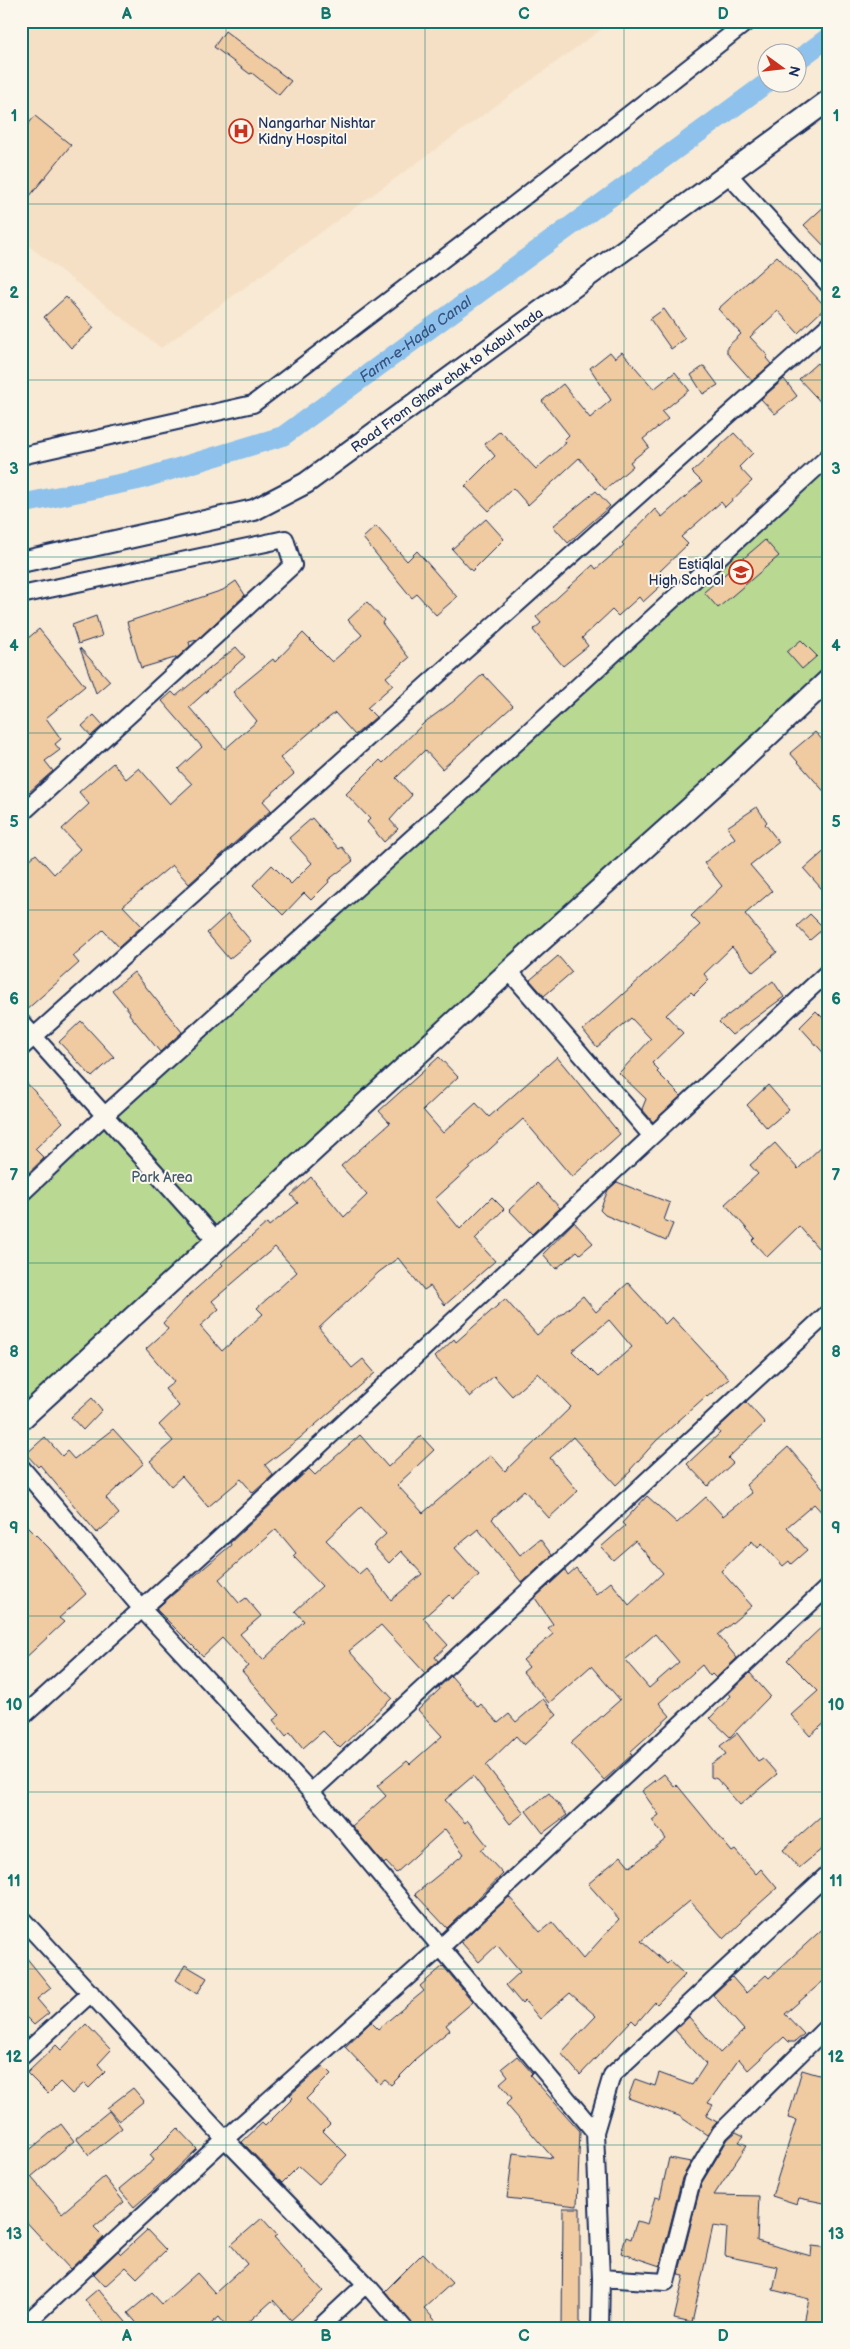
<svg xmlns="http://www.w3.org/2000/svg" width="850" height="2349" font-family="'Balsamiq Sans',sans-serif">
<rect width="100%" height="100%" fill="#f8ead5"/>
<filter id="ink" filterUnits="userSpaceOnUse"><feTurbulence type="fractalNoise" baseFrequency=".02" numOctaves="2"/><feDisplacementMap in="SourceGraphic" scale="10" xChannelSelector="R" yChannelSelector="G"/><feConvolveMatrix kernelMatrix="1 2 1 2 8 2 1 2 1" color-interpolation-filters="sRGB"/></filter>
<g filter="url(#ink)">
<path fill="#f6e0c5" d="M21 21H613L161 348 21 240Z"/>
<path fill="#b9d891" stroke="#6a8478" d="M829 456V679L21 1420V1194Z"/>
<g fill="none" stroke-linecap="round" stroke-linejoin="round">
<g stroke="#8ec1eb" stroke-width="20">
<path d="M798 60 829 37"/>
<path id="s1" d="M21 504 138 480 283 436 768 82"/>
</g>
</g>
<path fill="#f0caa0" stroke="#1b2f5e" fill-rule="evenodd" d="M225 31 291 81 279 95 252 73 250 74 214 47Z
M35 116 71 145 21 207V133Z
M829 202V251L804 225Z
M777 256 826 307 798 333 778 311 750 337 768 356 766 358 771 364 752 381 727 353V347L741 334 718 309Z
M66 297 94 328 71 348 44 317Z
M664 309 685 339 671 349 650 319Z
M610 352 615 358 622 352 654 389 675 372 689 390 662 412 668 419 643 439 649 447 630 462 633 466 605 490 579 458 528 505 513 488 489 511 465 486 495 456 485 444 500 431 536 469 566 443 564 440 569 435 542 401 563 384 590 418 611 400 590 368Z
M817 363 829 376V411L799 379Z
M704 366 718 385 703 394 691 375Z
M784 379 797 396 775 414 761 399Z
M734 433 753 453 739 467 752 481 725 507 721 502 681 537 688 544 660 571 667 580 643 602 639 597 618 616 612 610 582 638 588 646 563 666 533 630 541 623 536 617 593 565 596 569 624 545 622 543 655 509 662 517 702 482 692 472Z
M596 491 610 506 568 543 553 526Z
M486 519 504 539 472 571 452 549Z
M376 526 407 561 417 551 457 597 436 615 417 594 412 598 363 538Z
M765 540 779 556 718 608 704 592Z
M236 581 245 595 197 640 189 642 190 646 178 657 141 668 127 622 223 590Z
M367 602 384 620 382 623 409 658 386 677 393 685 367 708 376 717 355 735 335 713 314 729 280 758 294 774 263 801 271 810 189 884 172 865 123 906 142 926 119 947 103 930 73 956 79 963 24 1012H21V867L36 854 54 874 80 849 62 829 89 804 79 792 113 763 126 779 139 768 170 804 192 784 178 769 202 747 162 701 172 692 176 696 236 647 245 657 189 707 225 749 257 721 233 692 273 659 275 662 303 633 332 662 362 635 348 620Z
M96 616 102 636 78 644 72 625Z
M39 629 85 686 46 718 61 739 55 744 60 750 45 761 53 771 21 799V644Z
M801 640 817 656 802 669 787 652Z
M80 648 110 681 96 693Z
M483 674 513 706 442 769 425 750 396 778 412 795 390 820 398 829 384 842 367 822 370 819 346 794 380 760 383 763 425 722 454 701Z
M94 715 103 725 91 736 82 726Z
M815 732 829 747V797L790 753Z
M757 807 767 822 765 824 779 842 750 865 772 891 745 914 777 952 753 972 732 947 704 974 709 980 694 995 691 992 666 1015 683 1033 652 1063 659 1070 657 1072 681 1096 653 1122 642 1109 646 1099 619 1073 651 1039 631 1018 597 1047 583 1030 700 925 691 916 722 886 704 863 735 838 727 827Z
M312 818 339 849 342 847 353 861 328 880 329 882 311 900 304 893 283 915 253 885 272 865 291 884 312 863 289 838Z
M829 847V897L804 869Z
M228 914 251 941 229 959 207 933Z
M810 914 824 928 810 940 797 926Z
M558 956 572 972 544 996 530 980Z
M134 972 182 1032 160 1052 129 1014 130 1012 112 990Z
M773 981 784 997 732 1035 719 1022Z
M816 1011 829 1024V1059L800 1027Z
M81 1021 114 1057 92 1077 59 1042Z
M439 1057 458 1077 423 1110 443 1133 476 1103 489 1117 557 1057 620 1134 572 1177 523 1119 435 1199 460 1229 492 1197 504 1209 475 1239 495 1261 445 1305 430 1286 424 1290 398 1258 379 1272 319 1328 352 1368 363 1359 375 1373 300 1438 265 1465 273 1475 253 1493 241 1479 208 1507 182 1476 171 1486 150 1461 173 1441 159 1425 179 1406 165 1389 174 1382 146 1349 168 1329 163 1323 188 1296 223 1265 221 1263 267 1223 269 1226 298 1203 291 1195 311 1177 344 1217 367 1195 341 1166 390 1123 379 1111ZM275 1247 297 1272 257 1308 263 1314 222 1351 200 1326 219 1309 212 1301Z
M21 1077 63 1122 35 1149 44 1158 21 1180Z
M768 1085 789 1109 767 1128 747 1105Z
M829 1139V1239L818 1248 799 1226 767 1257 752 1241 755 1238 725 1204 758 1174 750 1165 775 1143 798 1169Z
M617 1182 670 1203 664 1220 673 1224 666 1241 605 1215 600 1210 608 1190Z
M537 1183 560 1208 532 1234 509 1210Z
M574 1222 593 1243 580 1254 577 1251 556 1269 543 1254Z
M628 1283 665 1324 672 1317 729 1379 707 1397 706 1396 656 1441 630 1470 631 1471 616 1485 573 1437 550 1458 578 1491 549 1518 524 1490 492 1519 520 1555 540 1539 552 1555 522 1583 478 1529 455 1548 479 1575 453 1599 449 1595 423 1618 448 1645 435 1657 438 1661 425 1673 381 1625 349 1651 392 1698 340 1748 323 1731 303 1748 290 1732 286 1736 273 1720 280 1715 242 1671 248 1666 222 1638 203 1656 156 1609 231 1545 230 1543 309 1469 315 1475 360 1435 388 1467 421 1436 434 1450 397 1485 423 1513 491 1455 505 1471 571 1407 538 1373 512 1396 494 1376 470 1397 435 1357 454 1339 456 1342 505 1299 537 1335 583 1296 596 1312ZM609 1320 632 1347 598 1377 572 1351ZM361 1507 386 1534 373 1546 389 1563 401 1551 422 1574 391 1600 366 1568 359 1574 326 1540ZM276 1529 296 1553 293 1556 322 1586 295 1611 304 1621 263 1660 240 1634 261 1616 246 1598 239 1603 219 1579Z
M92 1398 102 1410 83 1430 71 1417Z
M746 1402 765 1423 728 1458 733 1463 708 1486 687 1464 720 1433 717 1429Z
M113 1429 144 1463 106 1498 119 1514 97 1533 40 1465 38 1467 26 1454 45 1437 62 1456 67 1451 74 1459Z
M788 1447 829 1495V1520L814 1504 787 1527 807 1550 791 1564 789 1561 783 1566 762 1543 758 1548 752 1541 721 1571 752 1606 718 1635 737 1658 716 1678 712 1674 710 1676 702 1665 659 1703 670 1716 630 1752 632 1755 604 1780 571 1743 620 1700 591 1666 549 1703 523 1672 529 1667 523 1660 553 1634 548 1628 553 1624 535 1598 565 1570 568 1575 576 1568 596 1594 611 1582 629 1605 663 1573 635 1541 613 1560 601 1547 625 1526 622 1523 647 1496 677 1523 706 1497 723 1516 752 1493 746 1485ZM655 1634 679 1662 649 1688 625 1660Z
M21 1520 49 1548 86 1594 59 1618 64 1622 21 1662Z
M829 1620V1719L810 1736 791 1715 818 1691 787 1660Z
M750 1673 770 1696 730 1737 710 1718 731 1696 729 1693Z
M451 1676 478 1707 481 1704 498 1723 509 1714 516 1722 543 1699 557 1715 524 1745 516 1736 486 1765 524 1813 510 1824 473 1776 445 1800 465 1823 467 1820 487 1845 481 1850 503 1874 447 1928 415 1894 464 1854 445 1829 396 1873 386 1862 384 1864 352 1826 386 1796 377 1786 407 1761 410 1764 442 1736 418 1710 440 1689 439 1687Z
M737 1733 758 1761 763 1758 777 1774 740 1805 717 1779 711 1777V1764L726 1754 720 1746Z
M664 1774 675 1787 677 1785 732 1852 735 1850 756 1874 761 1869 777 1888 741 1920 742 1922 724 1939 690 1901 641 1941 667 1964 670 1961 685 1975 657 2004 655 2002 636 2024 632 2020 580 2075 561 2053 596 2016 570 1993 540 2019 525 2001 522 2004 506 1985 520 1972 497 1945 479 1962 461 1942 509 1897 540 1932 552 1922 583 1959 619 1919 588 1884 621 1856 630 1867 666 1839 652 1820 659 1815 642 1791Z
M549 1793 567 1815 543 1833 526 1811Z
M829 1809V1843L799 1868 783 1850Z
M829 1923V1976L785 2014 804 2034 795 2042H789L784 2037 748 2070 739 2059 708 2103 713 2105 706 2116 717 2122 707 2135 679 2116 628 2098 635 2079 655 2086 659 2073 692 2085 706 2064 675 2030 689 2017 720 2053 744 2030 713 1995 732 1977 746 1993 766 1975 769 1978Z
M21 1951 51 1988 37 1999 49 2013 34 2025 21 2012Z
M185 1965 207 1978 197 1994 176 1980Z
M443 1966 473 2002 446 2025 450 2030 414 2060 415 2061 391 2085 385 2080 380 2084 345 2047 371 2022 378 2029 424 1991 420 1986Z
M86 2024 111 2050 98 2064 105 2072 89 2088 84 2083 72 2094 60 2082 48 2094 27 2073 56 2045 61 2050Z
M517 2056 532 2073 530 2075 580 2131 577 2206 507 2198 513 2153 553 2158 506 2104 512 2098 500 2083 508 2076 502 2068Z
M323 2066 331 2074 306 2099 330 2124 323 2131 347 2155 319 2184 299 2166 282 2183 242 2142 262 2123 265 2126 293 2098 290 2095Z
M802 2070 829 2078V2204L799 2198 797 2204 772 2196 796 2120 788 2118Z
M133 2088 144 2101 119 2121 107 2108Z
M109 2111 122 2128 89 2155 76 2138Z
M61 2124 74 2141 31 2177 62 2213 104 2177 124 2202 94 2227 104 2237 70 2269 21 2216V2157Z
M177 2128 197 2149 165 2180 134 2207 119 2189 154 2160 150 2155Z
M736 2132 744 2136 739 2142 747 2145 714 2195 759 2196 757 2241 811 2256 812 2246 829 2248V2328H803L809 2299 773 2290 778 2267 725 2256 727 2228 713 2226 692 2323 674 2319 684 2276 678 2275 701 2184 728 2139Z
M669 2158 691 2162 682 2178 660 2266 621 2253 626 2237 631 2239 637 2221 647 2224 655 2197 660 2198Z
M563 2208H580V2328H562Z
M262 2218 277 2235 274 2237 323 2291 291 2320 273 2300 242 2328H228L219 2317 206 2328H141L128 2313 152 2293 162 2304 197 2273 215 2293 247 2264 231 2245Z
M147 2230 166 2250 137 2278 126 2267 105 2286 94 2274 118 2251 121 2254Z
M423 2253 452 2283 424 2308 442 2328H415L385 2291Z
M98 2289 131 2328H108L85 2300Z"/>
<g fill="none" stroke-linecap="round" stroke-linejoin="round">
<g stroke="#1b2f5e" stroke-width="20">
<path id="minor" d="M728 174 829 285
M21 456 253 404 506 211 748 21
M21 595 285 539 293 565 21 814
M510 972 651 1135
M21 1022 217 1241
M21 1048 829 325
M21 1194 105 1115 442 811 829 456
M21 1467 142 1609 311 1792 595 2132
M21 1718 217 1541 829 971
M311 1792 829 1312
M21 1918 225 2139 366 2284 404 2328
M21 2057 91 1993
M601 2278 666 2282 692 2180 720 2133 829 2025
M21 2328 225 2139 440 1948 829 1586
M319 2328 366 2284
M600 2328 601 2278 595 2132 612 2075 829 1873"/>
</g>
<g stroke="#1b2f5e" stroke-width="24">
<g id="tertiary">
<path id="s2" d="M21 562 254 510 306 483 829 100"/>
<path d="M21 1420 536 946 732 770 829 679"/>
</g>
</g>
<use href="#minor" stroke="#fbf7ec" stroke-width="16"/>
<use href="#tertiary" stroke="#fbf7ec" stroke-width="20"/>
</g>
</g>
<path fill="none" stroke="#0f766e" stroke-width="1" stroke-opacity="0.55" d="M226 21V2328M425 21V2328M624 21V2328M21 204H829M21 380H829M21 557H829M21 733H829M21 910H829M21 1086H829M21 1263H829M21 1439H829M21 1616H829M21 1792H829M21 1969H829M21 2145H829"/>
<defs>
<g id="hospital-ring" transform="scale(1.25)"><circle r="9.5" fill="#fbf7ec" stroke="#c8321e" stroke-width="1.5"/><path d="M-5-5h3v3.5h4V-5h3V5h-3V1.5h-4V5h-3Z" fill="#c8321e"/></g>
<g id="school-ring" transform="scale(1.25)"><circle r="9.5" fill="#fbf7ec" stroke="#c8321e" stroke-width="1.5"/><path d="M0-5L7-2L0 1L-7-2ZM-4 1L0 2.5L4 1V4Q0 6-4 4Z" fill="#c8321e"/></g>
</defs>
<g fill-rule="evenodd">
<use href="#hospital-ring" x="241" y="131"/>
<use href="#school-ring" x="741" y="572"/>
</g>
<g text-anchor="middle" stroke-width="4" stroke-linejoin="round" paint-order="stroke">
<g font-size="14" fill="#1b2f5e" stroke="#fbf7ec" text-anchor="start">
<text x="258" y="128">Nangarhar Nishtar<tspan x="258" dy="16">Kidny Hospital</tspan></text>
<text x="724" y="569" text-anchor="end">Estiqlal<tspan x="724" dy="16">High School</tspan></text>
</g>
<g font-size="14" fill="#1b2f5e" stroke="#fbf7ec">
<text dy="5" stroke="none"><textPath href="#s2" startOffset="472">Road From Ghaw chak to Kabul hada</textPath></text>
</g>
<g font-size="14" fill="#42596b" stroke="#fbf7ec">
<text x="162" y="1182">Park Area</text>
</g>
<g font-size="15" font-style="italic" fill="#385481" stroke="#fbf7ec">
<text dy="5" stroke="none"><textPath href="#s1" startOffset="435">Farm-e-Hada Canal</textPath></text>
</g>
</g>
<rect width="850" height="2349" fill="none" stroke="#fbf7ec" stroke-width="55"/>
<g transform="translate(782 68) rotate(105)"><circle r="24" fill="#fbf7ec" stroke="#a1a7b3"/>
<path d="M0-4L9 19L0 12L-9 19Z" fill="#c8321e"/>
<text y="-8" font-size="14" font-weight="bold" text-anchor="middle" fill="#1b2f5e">N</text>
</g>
<rect x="28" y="28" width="794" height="2294" fill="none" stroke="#0f766e" stroke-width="2"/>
<g font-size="16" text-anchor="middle" font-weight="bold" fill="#0f766e">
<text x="127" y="19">A</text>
<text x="326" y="19">B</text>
<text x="524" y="19">C</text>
<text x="723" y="19">D</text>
<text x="14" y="121">1</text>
<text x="836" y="121">1</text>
<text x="14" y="298">2</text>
<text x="836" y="298">2</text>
<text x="14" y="474">3</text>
<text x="836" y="474">3</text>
<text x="14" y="651">4</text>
<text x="836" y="651">4</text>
<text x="14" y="827">5</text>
<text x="836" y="827">5</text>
<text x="14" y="1004">6</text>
<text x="836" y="1004">6</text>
<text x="14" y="1180">7</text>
<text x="836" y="1180">7</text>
<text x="14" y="1357">8</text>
<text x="836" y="1357">8</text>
<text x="14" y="1533">9</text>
<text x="836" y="1533">9</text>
<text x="14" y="1710">10</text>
<text x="836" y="1710">10</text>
<text x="14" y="1886">11</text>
<text x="836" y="1886">11</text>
<text x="14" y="2062">12</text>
<text x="836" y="2062">12</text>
<text x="14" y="2239">13</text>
<text x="836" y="2239">13</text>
<text x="127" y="2341">A</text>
<text x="326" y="2341">B</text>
<text x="524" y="2341">C</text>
<text x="723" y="2341">D</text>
</g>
</svg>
